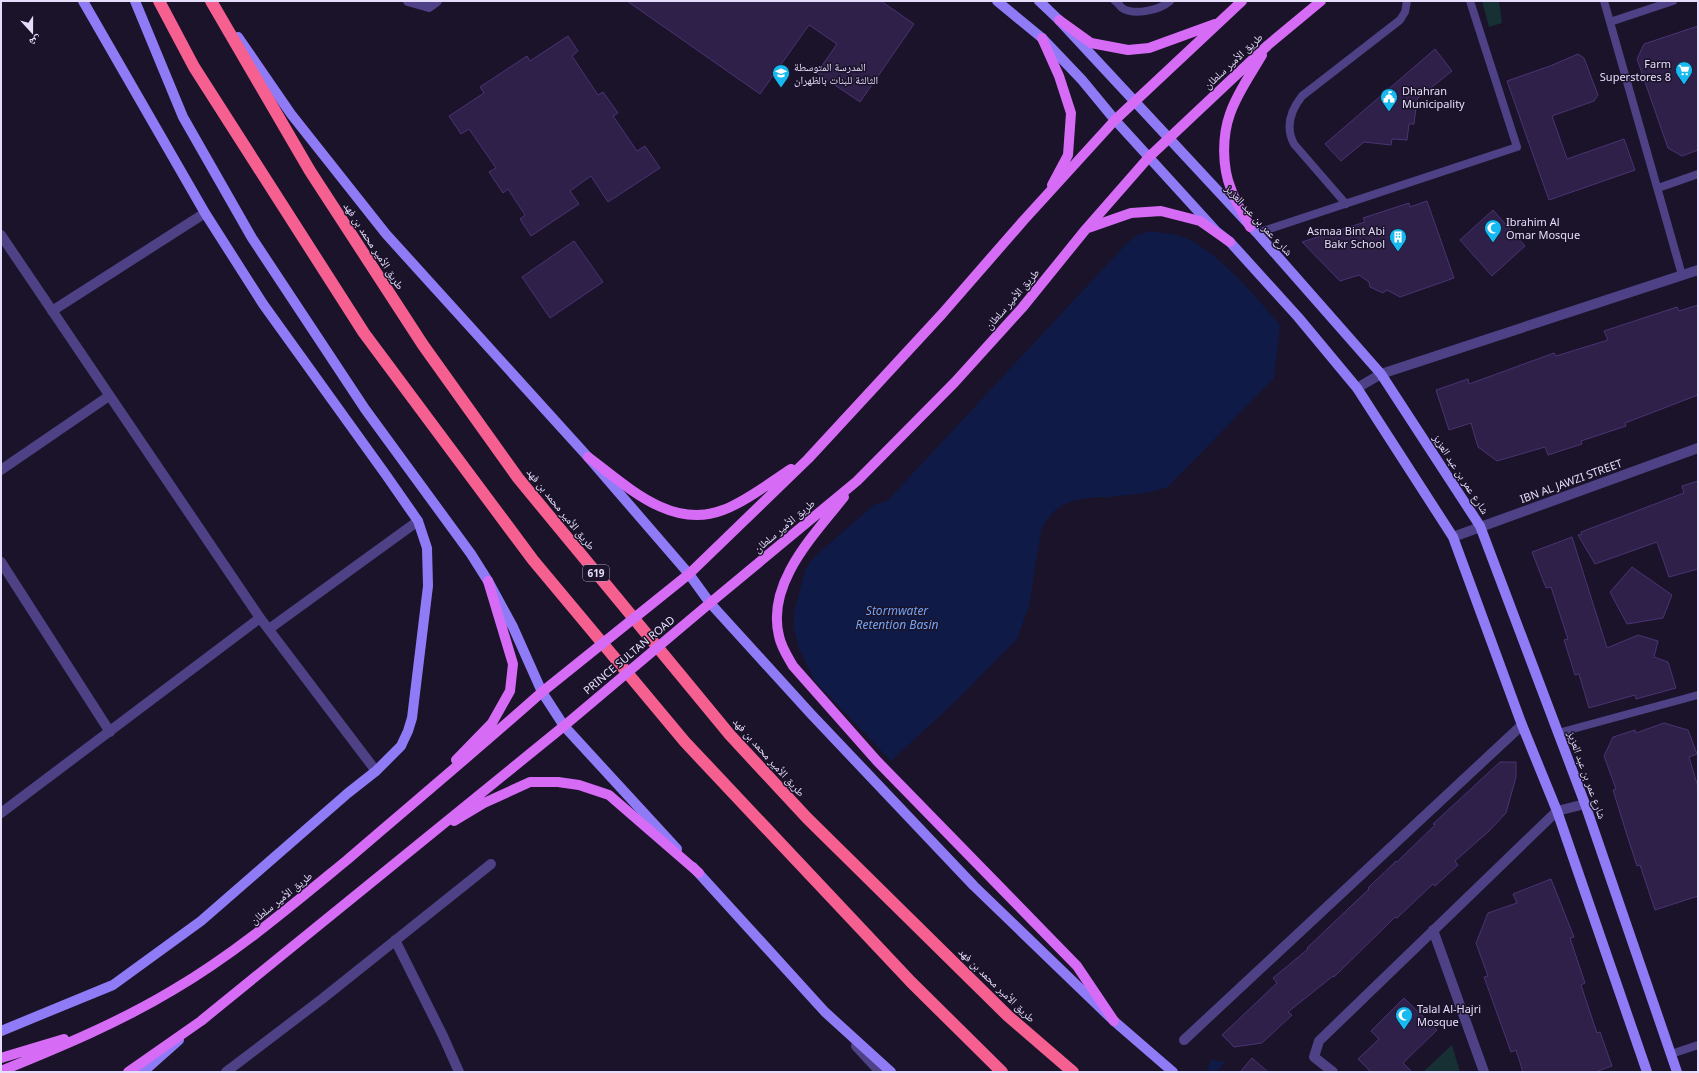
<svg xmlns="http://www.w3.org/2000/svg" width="1699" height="1073" font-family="'Noto Sans','Noto Naskh Arabic',sans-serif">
<rect width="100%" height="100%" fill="#1a1329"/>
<path fill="#163033" d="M1482 1H1499L1502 23 1489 27Z
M1452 1045 1460 1072H1423Z"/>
<path fill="#0f1b46" d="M1149 231C1160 233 1172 233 1183 237 1217 250 1256 297 1280 325L1274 378 1168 487C1148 494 1128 495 1107 497 1093 497 1078 498 1065 504 1054 509 1046 519 1041 531L1029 606 1017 639 955 702 891 761 814 680 799 648 794 630V612L806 568 815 556 875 504 887 501 1128 242 1138 235Z
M1211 1060 1225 1062 1216 1072H1211L1207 1069Z"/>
<path fill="#2e2049" stroke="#4a3374" d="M627 1H881L914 24 860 102 817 73 837 44 809 25 760 94Z
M1698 26V150L1682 156 1668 148 1637 59 1644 44Z
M568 36 578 51 572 56 598 95 603 92 618 113 613 116 637 151 645 146 660 168 608 202 591 176 570 191 579 204 531 236 520 219 525 215 508 189 503 193 489 172 496 168 469 129 461 134 449 116 484 93 480 87 527 56 530 61Z
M1435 49 1452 71 1417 99 1414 124H1409L1407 140 1392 139 1391 145 1364 142 1341 161 1325 144Z
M1578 54 1584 58 1598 95 1594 101 1552 116 1567 159 1624 139 1635 170 1549 200 1507 81 1550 66Z
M1427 201 1454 278 1400 297 1387 290 1383 293 1370 287 1369 282 1359 275 1340 281 1302 242 1365 222 1363 218 1409 203 1410 207Z
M1493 210 1525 246 1492 276 1460 240Z
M574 241 603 282 550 318 522 277Z
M1698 305V395L1625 423 1626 426 1581 441 1582 444 1548 455 1545 447 1497 461 1478 447 1471 423 1449 430 1436 390 1468 379 1469 384 1554 353 1556 356 1608 340 1604 331 1677 307 1679 311Z
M1698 481V569L1669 577 1657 542 1595 564 1578 535 1582 534 1581 532 1684 493 1682 486Z
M1572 537 1607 648 1638 635 1658 641 1654 657 1668 662 1676 688 1636 699 1635 695 1589 708 1579 674 1575 675 1564 640 1568 639 1551 587 1546 588 1532 552Z
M1632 567 1672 595 1663 618 1627 624 1610 592Z
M1664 723 1688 730 1697 754 1689 757 1698 787V896L1655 910 1640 865 1637 866 1626 832 1613 790 1616 789 1604 756 1613 737 1635 730 1636 733Z
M1500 762H1516V777L1506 813 1488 832 1455 861 1458 865 1435 886 1433 884 1397 918 1395 917 1334 977 1333 976 1288 1012 1292 1015 1262 1043 1234 1047 1222 1035 1277 983 1273 978 1308 949 1307 948 1369 889 1368 888 1396 861 1397 862 1435 825 1433 824Z
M1551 879 1574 937 1570 938 1585 983 1581 985 1597 1033 1600 1032 1612 1066 1595 1072H1523L1516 1050 1511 1052 1484 977 1488 976 1476 943 1488 913 1517 903 1513 894Z
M1404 998 1437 1030 1403 1063 1412 1072H1371L1358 1059 1379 1039 1371 1031Z
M1252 1058 1268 1072H1240Z"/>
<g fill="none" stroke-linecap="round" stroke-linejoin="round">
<path stroke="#4e4185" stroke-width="8" d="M1115 1C1118 3 1120 6 1122 8 1134 16 1160 10 1170 1
M1604 1 1682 275
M1610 22 1673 1
M1658 188 1698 174
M1346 204 1294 144C1285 127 1291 110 1302 96L1400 20 1405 12 1407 1
M1257 233 1517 147 1470 1
M1558 733 1698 695
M1671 1054 1698 1045"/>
<path stroke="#4e4185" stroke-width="10" d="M408 1 429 7 437 1
M1 235 260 618 376 771
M52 311 205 213
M1357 388 1381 374 1698 270
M1 470 109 396
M1453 537 1698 448
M1 562 110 732
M269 629 418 521
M1 813 260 618
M1433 930 1484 1072
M395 940 443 1036 459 1072
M1184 1040 1522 725
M856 1046 880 1072
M226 1072 322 999 491 864
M1333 1072 1314 1057 1319 1041 1557 811 1585 804"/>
<path stroke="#907bf6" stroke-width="10" d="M135 1 183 117 252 238 365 409 471 554 488 581 513 627 542 692 564 726 677 849
M997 1 1042 38 1082 80 1115 120 1217 232 1230 242 1298 317 1357 388 1453 537 1522 725 1557 811 1647 1072
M1039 1 1059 20 1257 233 1381 374 1480 526 1585 804 1677 1072
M238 37 291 114 386 234 588 457 689 574 710 603 811 714 974 886 1114 1021 1173 1072
M693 867 825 1012 891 1072
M1 1031 113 985 201 921 348 793 376 771 401 746 408 731 412 718 428 586 427 548 418 521 386 475 263 304 205 213 83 1
M143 1072 179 1040"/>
<path stroke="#d66cf5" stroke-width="10" d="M1059 20 1091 43 1128 50 1149 48 1215 24
M1042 38 1059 76 1071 113 1068 155 1052 185
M1250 227C1244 214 1235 202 1231 189 1222 167 1222 136 1230 114 1237 93 1251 74 1262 55
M1088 228 1131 213 1161 211 1200 221 1230 242
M588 457C627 486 671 530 723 510 745 502 771 482 791 469
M844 497C814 535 766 583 779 636 781 647 788 657 793 666L877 761 1077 966 1114 1021
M689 574 808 459 942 314 1023 221 1115 120 1242 1
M710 603 857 481 955 382 1022 308 1086 229 1149 157 1268 45 1321 1
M456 760 492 723 510 691 513 664 488 581
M454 821 484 803 530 782H558L579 785 609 795 699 873
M1 1058 64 1039
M1 1071C60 1047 118 1023 173 990 236 953 291 906 347 860 412 804 478 749 542 692
M128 1072 201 1021 564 726"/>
<path stroke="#f56091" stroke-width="12" d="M159 1 194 67 364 333 533 560 685 742 911 982 1002 1072
M211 1 310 171 423 345 518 478 730 735 807 818 1008 1016 1073 1072"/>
<path stroke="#d66cf5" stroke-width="10" d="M542 692 689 574
M564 726 710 603"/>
</g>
<defs>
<g id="supermarket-pin" transform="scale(0.9)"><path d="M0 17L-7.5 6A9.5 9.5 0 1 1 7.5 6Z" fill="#16baf0" stroke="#1a1329"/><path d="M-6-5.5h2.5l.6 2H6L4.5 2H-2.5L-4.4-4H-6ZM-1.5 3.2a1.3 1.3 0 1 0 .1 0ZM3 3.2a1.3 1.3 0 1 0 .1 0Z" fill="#fff"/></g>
<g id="school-pin" transform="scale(0.9)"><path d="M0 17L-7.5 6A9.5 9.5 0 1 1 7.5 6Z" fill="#16baf0" stroke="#1a1329"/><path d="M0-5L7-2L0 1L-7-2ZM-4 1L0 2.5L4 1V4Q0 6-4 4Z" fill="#fff"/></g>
<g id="civic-pin" transform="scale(0.9)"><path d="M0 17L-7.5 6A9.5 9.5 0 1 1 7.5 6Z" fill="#16baf0" stroke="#1a1329"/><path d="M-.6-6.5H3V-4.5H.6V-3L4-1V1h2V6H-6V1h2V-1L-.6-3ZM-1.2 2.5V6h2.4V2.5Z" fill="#fff"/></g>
<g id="mosque-pin" transform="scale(0.9)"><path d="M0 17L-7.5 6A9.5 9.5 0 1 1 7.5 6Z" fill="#16baf0" stroke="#1a1329"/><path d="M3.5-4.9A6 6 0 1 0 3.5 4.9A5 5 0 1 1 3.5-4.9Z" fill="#fff"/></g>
<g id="building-pin" transform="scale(0.9)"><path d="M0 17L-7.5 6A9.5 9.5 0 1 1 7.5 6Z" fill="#16baf0" stroke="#1a1329"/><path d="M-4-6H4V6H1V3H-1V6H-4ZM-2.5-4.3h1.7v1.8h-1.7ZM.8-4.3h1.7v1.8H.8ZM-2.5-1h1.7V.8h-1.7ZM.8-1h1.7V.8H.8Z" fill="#fff"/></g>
</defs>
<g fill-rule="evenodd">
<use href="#supermarket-pin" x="1684" y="70"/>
<use href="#school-pin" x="781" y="73"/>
<use href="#civic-pin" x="1389" y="97"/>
<use href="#mosque-pin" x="1493" y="228"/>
<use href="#building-pin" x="1398" y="237"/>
<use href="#mosque-pin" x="1404" y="1015"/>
</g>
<g text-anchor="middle" stroke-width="3" stroke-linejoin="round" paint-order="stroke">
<rect fill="#1a1329" stroke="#a9a0bd" stroke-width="1" x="583" y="565" width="26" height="16" rx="3"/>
<g font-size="10" font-weight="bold" fill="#e6ddfd">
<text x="596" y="577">619</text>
</g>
<g font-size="11" fill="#e6ddfd" stroke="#1a1329">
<text transform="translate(1233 61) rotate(-43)" y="4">طريق الأمير سلطان</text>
<text transform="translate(1259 220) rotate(47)" y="4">شارع عمر بن عبد العزيز</text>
<text transform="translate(374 246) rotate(57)" y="4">طريق الأمير محمد بن فهد</text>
<text transform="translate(1012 299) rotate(-49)" y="4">طريق الأمير سلطان</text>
<text transform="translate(1461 474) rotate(57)" y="4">شارع عمر بن عبد العزيز</text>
<text transform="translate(1571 481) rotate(-20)" y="4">IBN AL JAWZI STREET</text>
<text transform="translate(561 509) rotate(51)" y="4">طريق الأمير محمد بن فهد</text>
<text transform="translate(784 526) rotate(-40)" y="4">طريق الأمير سلطان</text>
<text transform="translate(629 655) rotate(-40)" y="4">PRINCE SULTAN ROAD</text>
<text transform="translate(769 757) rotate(48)" y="4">طريق الأمير محمد بن فهد</text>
<text transform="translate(1587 775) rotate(70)" y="4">شارع عمر بن عبد العزيز</text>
<text transform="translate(281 898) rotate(-39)" y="4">طريق الأمير سلطان</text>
<text transform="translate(997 985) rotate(44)" y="4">طريق الأمير محمد بن فهد</text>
</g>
<g font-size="11" fill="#e6ddfd" stroke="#1a1329" text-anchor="start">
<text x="1671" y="68" text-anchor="end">Farm<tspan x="1671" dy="13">Superstores 8</tspan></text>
<text x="794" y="71">المدرسة المتوسطة<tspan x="794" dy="13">الثالثة للبنات بالظهران</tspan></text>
<text x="1402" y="95">Dhahran<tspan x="1402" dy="13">Municipality</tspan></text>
<text x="1506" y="226">Ibrahim Al<tspan x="1506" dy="13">Omar Mosque</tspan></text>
<text x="1385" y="235" text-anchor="end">Asmaa Bint Abi<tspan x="1385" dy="13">Bakr School</tspan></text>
<text x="1417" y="1013">Talal Al-Hajri<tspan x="1417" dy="13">Mosque</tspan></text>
</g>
<g font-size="12" font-style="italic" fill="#72a5f6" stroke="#1a1329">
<text x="897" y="615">Stormwater<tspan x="897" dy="14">Retention Basin</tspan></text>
</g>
</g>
<rect width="1699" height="1073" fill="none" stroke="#e6ddfd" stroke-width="4"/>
<g transform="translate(32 32) rotate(159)" stroke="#1a1329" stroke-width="3" paint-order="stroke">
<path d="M0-3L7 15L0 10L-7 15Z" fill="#e6ddfd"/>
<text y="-6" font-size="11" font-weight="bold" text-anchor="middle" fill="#e6ddfd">ش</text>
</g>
</svg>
